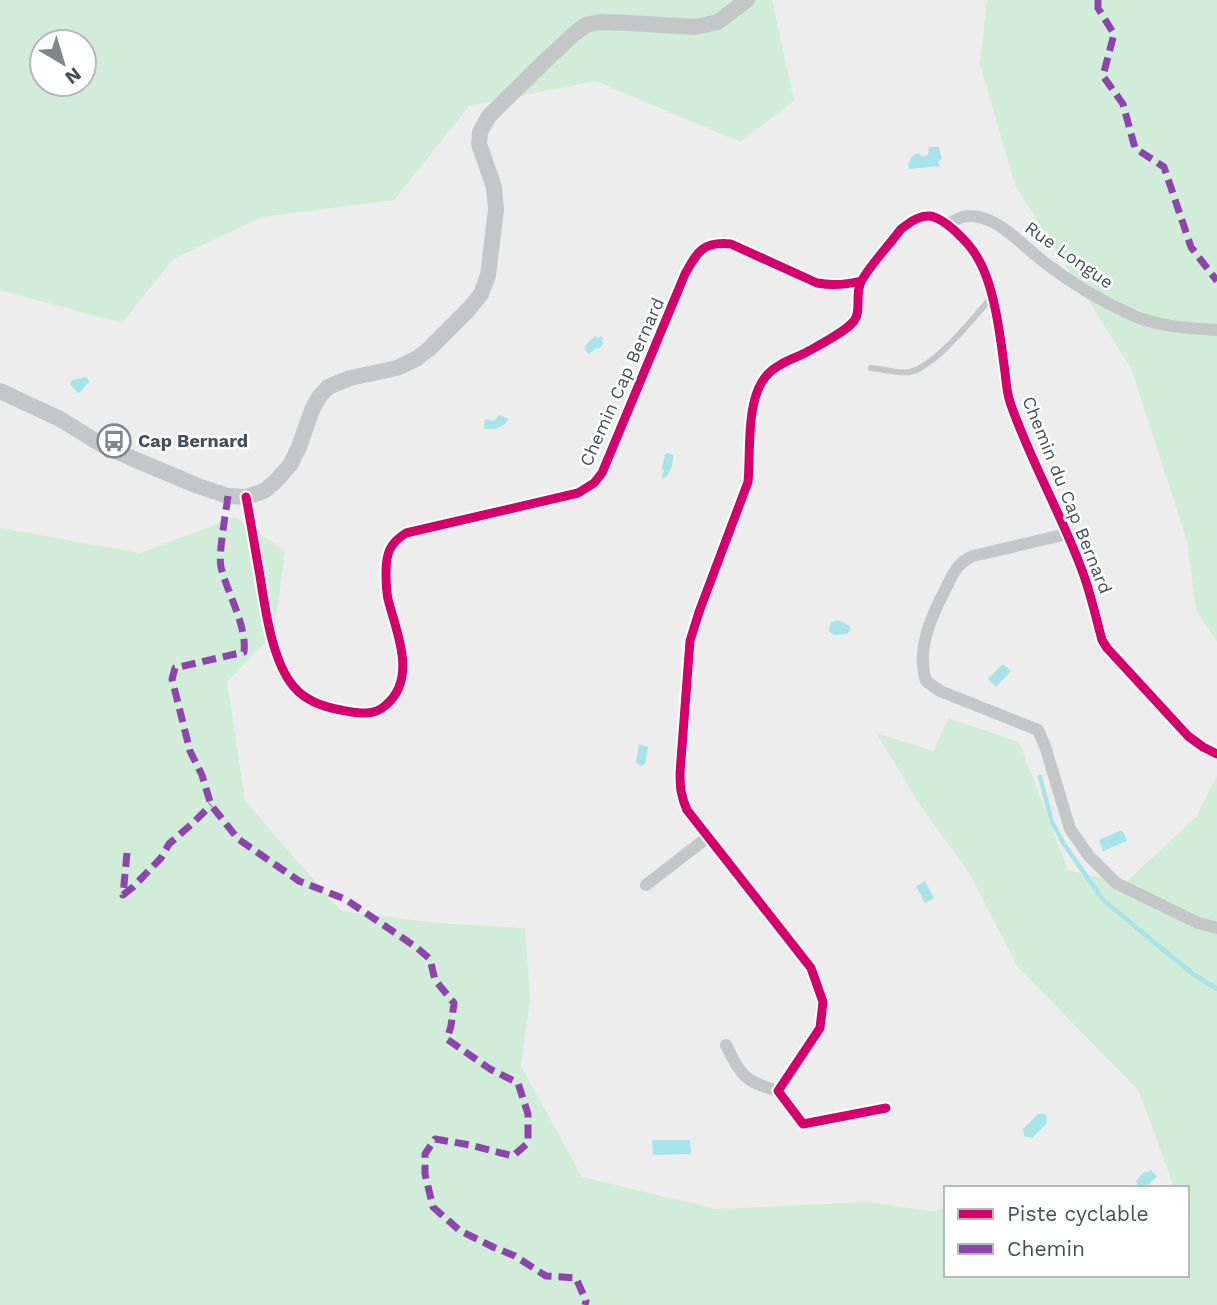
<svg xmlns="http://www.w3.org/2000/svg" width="1217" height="1305" viewBox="0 0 1217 1305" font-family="'Work Sans',sans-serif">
  <rect width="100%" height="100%" fill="#ededed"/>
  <path fill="#d1ecd8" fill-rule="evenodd" d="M0,0h772l22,101 -54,41 -144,-61 -127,25 -75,94 -133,17 -89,43 -50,63 -122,-33zM42,42h42v42h-42z
    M987,0h230v642l-21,-32 -9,-69 -56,-173 -116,-183 -35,-121z
    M235,517l50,34 -11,82 -47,49 18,119 96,110 95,12 89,5 5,70 -9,68 61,111 134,32 153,-7 65,10 12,-6v69h241v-87h-14l1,-1 -35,-96 -122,-125 -47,-92 -50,-69 -44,-72 58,18 14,-33 71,24 49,128 57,13 71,-66 21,-41v529h-1217v-777l140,25z"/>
  <path fill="#a7e3e9" d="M929,147h10l3,11 -4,4 2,4 -31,3 -1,-5 4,-8 7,-3 3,4 6,-2z
    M595,336l4,2 2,-2 2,2 -1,2 1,4 -4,5 -2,-1 -8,6 -4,-4v-4z
    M87,377l2,5 -9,10 -2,1 -8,-9 2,-4z
    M499,415l10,4c-8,10 -13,10 -25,10l1,-10 9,2z
    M668,453l5,2c1,8 -3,20 -10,24l-1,-3 2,-5 -2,-3 3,-14z
    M838,620l12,6 1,3 -4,5 -13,1 -5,-4 1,-8z
    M1003,664l8,7 -15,16 -8,-8z
    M639,744l9,3 -3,17 -4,2 -5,-4z
    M1122,830l5,11 -24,10 -4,-11z
    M925,881l9,17 -9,5 -9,-17z
    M1038,1114h6l3,2v7l-15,15 -8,-2 -1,-7z
    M652,1140h38l1,14 -38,1z
    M1151,1170l6,7 -12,10 -5,1 -4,-7 8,-9 2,1z"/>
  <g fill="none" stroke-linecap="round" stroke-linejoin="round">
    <path stroke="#a7e3e9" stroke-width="4.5" d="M1040,777l12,45 12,22 39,56 90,74 24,15"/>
    <path stroke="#c4c7c8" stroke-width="6" d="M871,368c12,1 27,6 39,4 27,-7 62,-53 81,-74"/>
    <path stroke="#c4c7c8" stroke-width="12" d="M948,225c11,-9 21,-11 35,-7 23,7 42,30 61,44 27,21 57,39 88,53 26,12 57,13 85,15
      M246,497c5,26 9,52 14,79 5,32 12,86 34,111 12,14 29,20 47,23 16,3 32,7 45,-5 32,-28 10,-73 2,-106 -2,-9 -2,-18 -2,-27 0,-19 4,-29 20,-39l172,-40 16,-10 8,-10 83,-199c12,-22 18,-33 46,-30l86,39c16,3 28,2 44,-2
      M1067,534l-94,22c-16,6 -21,20 -28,34 -14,27 -29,60 -19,91l14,10 98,39 7,16 25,83 19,27 27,27 82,40 19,5
      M646,885l62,-48
      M726,1045c16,32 18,36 52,46
      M886,1108l-83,16 -25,-33 42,-63 3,-26 -12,-34 -124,-158c-6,-13 -7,-23 -7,-37l10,-132 9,-29 49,-130c3,-30 -3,-85 20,-108 9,-10 25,-15 37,-21 14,-8 39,-20 49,-32 8,-10 0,-28 8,-41 9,-16 28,-36 39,-51 8,-6 18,-14 29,-13 15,2 40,28 47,41 17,27 23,77 27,108 2,12 2,25 6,37 20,59 52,113 73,171 8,22 13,45 19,67l5,8 81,88 15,11 14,7"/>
    <path stroke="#c4c7c8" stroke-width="16" d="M0,391l60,28 39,24 30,14 69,29 30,10 18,1 18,-6 11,-9 15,-17 9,-18 13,-37 7,-13 9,-10 22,-9 47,-10 19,-9 13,-10 40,-40 12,-15 7,-19 8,-65 -2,-23 -15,-43 1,-12 9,-16 56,-55 29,-27 12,-9 14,-3 30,1 65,4 23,-5 29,-22"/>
    <path stroke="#8e44ad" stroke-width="7" stroke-dasharray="14 7" stroke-linecap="butt" d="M1098,0v8l16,26 -11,42 20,28 12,44 29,19 27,80 26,34
      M228,496c-2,16 -10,59 -7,71 6,26 26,58 23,85l-69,16 -3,11 18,72 12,24 9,30 27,34 61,42 46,18 71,48 14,12 5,21 19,23 -3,23 -4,13 43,30 28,14 10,31v29l-15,13 -43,-11 -35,-6 -10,15v20l8,33 26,23 34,17 22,9 31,20 30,2 10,23 -1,4
      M127,853l-4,42 10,-8 28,-29 8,-14 25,-22 17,-17"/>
    <defs>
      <path id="cycleway" d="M246,497c5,26 9,52 14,79 5,32 12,86 34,111 12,14 29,20 47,23 16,3 32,7 45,-5 32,-28 10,-73 2,-106 -2,-9 -2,-18 -2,-27 0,-19 4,-29 20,-39l172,-40 16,-10 8,-10 83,-199c12,-22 18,-33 46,-30l86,39c16,3 28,2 44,-2
        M886,1108l-83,16 -25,-33 42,-63 3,-26 -12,-34 -124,-158c-6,-13 -7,-23 -7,-37l10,-132 9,-29 49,-130c3,-30 -3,-85 20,-108 9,-10 25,-15 37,-21 14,-8 39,-20 49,-32 8,-10 0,-28 8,-41 9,-16 28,-36 39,-51 8,-6 18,-14 29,-13 15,2 40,28 47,41 17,27 23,77 27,108 2,12 2,25 6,37 20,59 52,113 73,171 8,22 13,45 19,67l5,8 81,88 15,11 14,7"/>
    </defs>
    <use href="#cycleway" stroke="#fff" stroke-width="13"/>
    <use href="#cycleway" stroke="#d6006c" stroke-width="9"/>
  </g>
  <defs>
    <symbol id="bus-ring" viewBox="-11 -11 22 22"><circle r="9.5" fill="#fff" stroke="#80888c" stroke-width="1.5"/><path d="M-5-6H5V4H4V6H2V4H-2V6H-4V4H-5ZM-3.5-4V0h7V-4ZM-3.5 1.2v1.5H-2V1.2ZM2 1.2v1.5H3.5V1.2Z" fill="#80888c"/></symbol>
  </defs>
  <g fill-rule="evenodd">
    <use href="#bus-ring" x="95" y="422" width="38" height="38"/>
  </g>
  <g text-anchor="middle" stroke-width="5" stroke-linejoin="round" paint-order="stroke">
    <g font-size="18" fill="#455158" stroke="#fff">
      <text transform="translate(1069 255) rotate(35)" y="6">Rue Longue</text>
      <text transform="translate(622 382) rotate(-66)" y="6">Chemin Cap Bernard</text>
      <text transform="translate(1067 495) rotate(68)" y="6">Chemin du Cap Bernard</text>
    </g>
    <g font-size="18" font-weight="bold" fill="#455158" stroke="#fff" text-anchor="start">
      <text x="138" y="447">Cap Bernard</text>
    </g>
  </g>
  <rect x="944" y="1186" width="245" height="91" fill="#ffffff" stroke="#b5b9bc" stroke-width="2"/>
  <rect x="958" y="1209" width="35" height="10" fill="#d6006c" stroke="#b5b9bc" stroke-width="2"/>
  <text x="1007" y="1221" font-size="21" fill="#455158">Piste cyclable</text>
  <rect x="958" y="1244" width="35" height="10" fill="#8e44ad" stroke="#b5b9bc" stroke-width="2"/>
  <text x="1007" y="1256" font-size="21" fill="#455158">Chemin</text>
  <g transform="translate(63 63) rotate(142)"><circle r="33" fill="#ffffff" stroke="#b5b9bc" stroke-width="2"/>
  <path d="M0-5L12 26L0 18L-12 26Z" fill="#80888c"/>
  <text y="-10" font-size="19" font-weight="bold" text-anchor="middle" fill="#455158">N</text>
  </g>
</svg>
